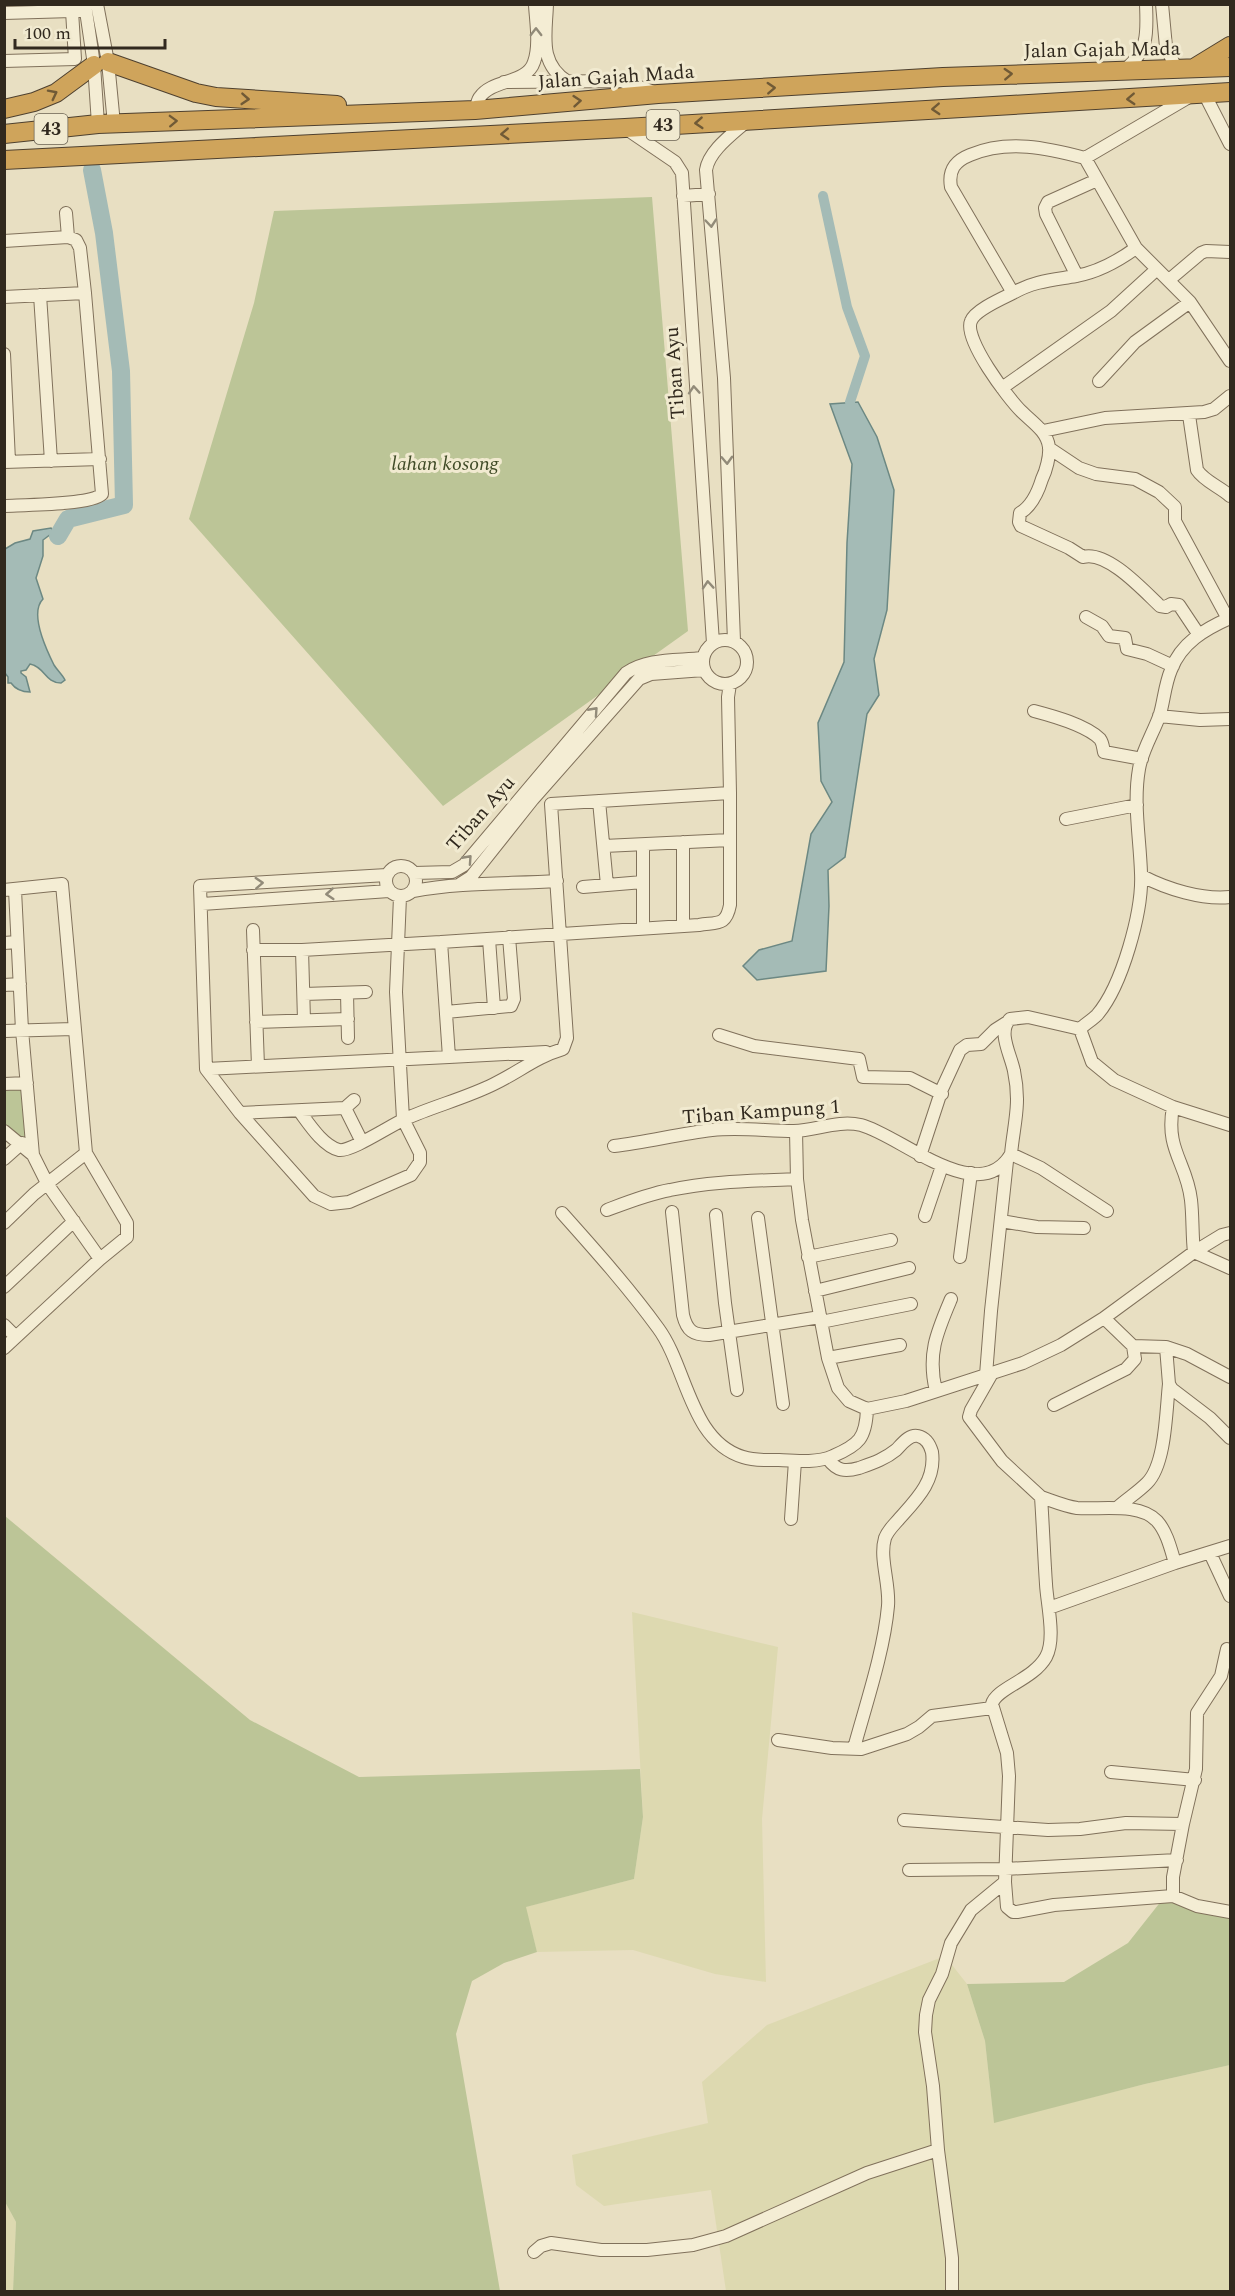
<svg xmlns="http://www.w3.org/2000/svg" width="1235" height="2296" viewBox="0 0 1235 2296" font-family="Spectral,serif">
  <rect width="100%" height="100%" fill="#e8dfc2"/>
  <path fill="#ddd9b0" d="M632,1612l146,35 -16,172 4,163 -51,-8 -82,-24 -96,2 -12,-45 109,-28 9,-62z
    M945,1956l22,28 18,57 9,81 151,-38 85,-19v226h-504l-15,-101 -107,16 -28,-21 -4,-30 136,-32 -6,-41 65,-57z
    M4,2200l12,22 -3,69h-8z"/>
  <path fill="#bcc597" d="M652,197l36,434 -245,175 -254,-287 65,-216 20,-92z
    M27,1083l4,70 -26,-29v-40z
    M5,1516l245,204 109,57 281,-8 3,48 -9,62 -108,28 11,45 -33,11 -32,18 -16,53 44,257h-487l3,-69 -12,-22z
    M1162,1900l68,19v146l-85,19 -151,39 -9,-82 -18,-57 97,-2 64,-39z"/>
  <path fill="#a4bbb6" stroke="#6c8883" stroke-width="1.5" d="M858,402l19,35 17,53 -7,120 -13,49 5,36 -12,19 -22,143 -17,13 1,36 -3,65 -69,9 -14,-14 16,-16 33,-9 19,-107 21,-32 -11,-21 -3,-58 26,-61 3,-119 5,-79 -22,-60z
    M51,528l7,8 -7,-2 -8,6v16l-7,22 7,21c-14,14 3,50 11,66 3,5 8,9 11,15l-4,3c-16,0 -16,-16 -31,-19l-4,6 -5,1v2l5,4 4,15c-8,0 -14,-2 -19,-9h-3v-6l-3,-4v-124l10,-6 15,-4 3,-8z"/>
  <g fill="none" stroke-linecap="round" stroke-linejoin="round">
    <path stroke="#a4bbb6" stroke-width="10" d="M823,196l24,111 18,49 -15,46"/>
    <path stroke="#a4bbb6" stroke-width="18" d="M58,536l10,-17 56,-14 -3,-134 -17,-138 -12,-63"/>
    <defs>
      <path id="minor" d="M85,4l9,61 4,59
        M97,4l11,58 6,62
        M547,4c-1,31 -9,59 21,78
        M1162,4l4,43 11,23
        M4,13l68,-2
        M4,61l71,-2 -3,-48h14
        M1126,69c23,-21 21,-35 20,-65
        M504,82l117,-1 33,11
        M1205,95l25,49
        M1189,97l-104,61 51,90 54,54 40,59
        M475,110c2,-4 2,-10 5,-13 12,-18 47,-13 54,-35 6,-17 2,-40 1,-57
        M625,128l50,34 7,11 31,470
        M1085,158c-38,-10 -77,-19 -115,-3 -15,6 -22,15 -19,32l62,106c-10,5 -38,17 -42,28 -8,18 37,77 50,90 11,11 26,20 28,36 1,9 -3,24 -7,32 -4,13 -10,27 -22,34l-1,9 2,4 48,22 14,9c24,-7 61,34 77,49l6,1 5,-3 8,1 20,30
        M683,196l26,-2
        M4,241l64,-4
        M1077,276l-31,-62 -1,-6 3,-6 49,-22
        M1169,280l32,-27 5,-2 24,1
        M1013,293c21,-12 40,-13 63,-17 23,-4 42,-15 60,-28
        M40,295l11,166
        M4,297l81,-4
        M4,354l5,107
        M1099,381l36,-39 55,-40
        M1002,388l109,-77 46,-42
        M1189,415l8,55c7,11 23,17 33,26
        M1043,431l62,-13 99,-6 10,-3 16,-13
        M1049,448l30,20 17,6 39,5 24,13 16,15v14l53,98
        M4,462l96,-3
        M4,506c19,-1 87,-1 98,-12l-17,-201 -5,-45 -4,-8 -8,-3 -2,-24
        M1086,617l16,9 7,10 16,2 2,11 20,5 26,12
        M703 662a22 22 0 1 1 44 0a22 22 0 1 1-44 0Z
        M734,641l-10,-263 -18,-208c3,-20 28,-37 42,-50
        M1034,711c19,5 52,14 66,28 3,4 3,9 4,13l38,7
        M1159,716l41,4 30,-1
        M599,801l8,84
        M1066,819l71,-14
        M683,842v84
        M643,845v84
        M604,846l126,-6
        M386 881a15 15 0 1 1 30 0a15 15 0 1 1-30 0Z
        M414,873l38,-1 12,-7 162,-192c22,-15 50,-12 77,-15
        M387,875l-187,11 6,183 34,44 74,83 17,8 18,-2 62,-27 9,-13v-9l-17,-34 -7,-127 4,-95
        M1142,876c25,13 60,24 88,21
        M460,884l11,-7 62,-78 106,-120 12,-5 53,-4
        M583,887l60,-5
        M4,890l58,-6 24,269 41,70v14l-27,22 -96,89
        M15,890l7,140 11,125
        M413,891c48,-9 96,-7 144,-10
        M202,904l187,-13
        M253,930l5,136
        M489,939l5,69
        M4,943l13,-1
        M253,950h49l139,-8 258,-17c19,-3 27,1 31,-20v-112l-2,-96 2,-13
        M302,950l2,70
        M4,985l16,-1
        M347,993l1,45
        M304,994l62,-2
        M446,1012l65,-6 3,-7 -5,-62
        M256,1022l92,-3
        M1080,1029l12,33 22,18 59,27 57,18
        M4,1031l69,-2
        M719,1035l35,11 105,13 4,18 47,1 32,16
        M449,1057l97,-5
        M206,1069l243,-12 -8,-115
        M4,1084l23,-1
        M354,1100l-9,8 17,34
        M1173,1107c-8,43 14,56 18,93 2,17 1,35 3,52l36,16
        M300,1112c9,12 23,34 39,38 12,2 52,-25 66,-31 29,-13 61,-21 89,-35 25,-12 42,-27 69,-35l4,-11 -16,-234 179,-11
        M240,1113l105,-5
        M4,1131l29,24 15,30 52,74
        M796,1131l1,48 5,41 26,138 10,30 11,13 18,8 39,-8 117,-38 38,-18 43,-27 90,-66 28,-17 8,-2
        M614,1146c33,-4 65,-12 98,-16 28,-3 55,1 82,1 23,-1 44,-11 67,-6 39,10 118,84 150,29 3,-31 10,-50 3,-83 -3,-16 -17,-39 -4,-52l18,-2 52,12c5,-5 12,-9 17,-14 25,-29 46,-104 44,-142 -1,-34 -8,-70 -2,-104 3,-19 15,-37 21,-55 4,-14 5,-30 11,-44 10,-27 34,-41 59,-52
        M1011,1154l30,14 66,43
        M920,1156l22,-67 18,-39 7,-5 14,-1 14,-14 11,-7
        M4,1159l18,-16
        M607,1210c21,-8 41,-16 63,-20 42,-9 84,-9 127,-11
        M672,1212l11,103c4,16 10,20 26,20l111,-18
        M562,1213c33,37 67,75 96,115 29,39 32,113 85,129 12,4 24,3 36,3 17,1 39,3 54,-4 26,-11 33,-18 34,-47
        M716,1215l9,88 12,87
        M925,1216l17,-50
        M758,1218l25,186
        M1001,1221l36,6 47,1
        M4,1223l30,-29 52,-41
        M808,1257l83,-17
        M960,1257l11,-84
        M4,1287l70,-66
        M815,1291l94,-23
        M1104,1318l29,28 33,1 21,7 43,23
        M821,1322l90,-18
        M4,1325l12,12
        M1166,1347l3,37 3,5 38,29 20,20
        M828,1358l72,-13
        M986,1375l5,-64 16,-150
        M991,1375l-20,35 -2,7 33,44 39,36
        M936,1391c-9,-37 1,-59 15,-92
        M1054,1405l72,-36 9,-10 -2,-13
        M828,1459c9,12 17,13 31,9 14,-5 26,-9 37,-18 6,-6 13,-16 22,-14 9,2 12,9 14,16 4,29 -16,48 -33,67 -5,6 -11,11 -14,19 -6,20 5,46 3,68 -4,45 -22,98 -34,142
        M1118,1507c9,-8 20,-15 29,-24 19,-19 19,-73 22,-99
        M791,1519l4,-58
        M1210,1553l20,43
        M1175,1563l55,-17
        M1049,1608l126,-45c-4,-13 -8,-31 -18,-42 -18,-19 -57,-11 -80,-13 -13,-2 -24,-7 -36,-11 2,29 3,58 5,87 1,20 10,55 0,73 -13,23 -50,31 -54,47l15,49 2,23 -4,106 2,25 6,5h4l37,-7 119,-9
        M778,1740l54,8 29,1 46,-15 12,-7 13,-11 60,-8
        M1111,1772l84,8
        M904,1820l144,10 32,-1 46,-6 57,1 -10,53v19l24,10 33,6
        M1183,1824l13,-55 1,-56 24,-37 6,-27
        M909,1870l96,-1 172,-9
        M534,2252l7,-6 10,-3 50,7h46l46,-5 33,-9 141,-63 71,-23
        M952,2292v-34l-14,-108 -5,-64 -8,-54 1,-17 3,-15 13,-26 9,-31 20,-33 34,-28"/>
      <path id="highway" d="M108,62l88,31 20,4 121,8
        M1194,68l36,-22
        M4,109l30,-7 22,-9 38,-28
        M4,134l94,-10 377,-14 183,-16 285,-17 287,-10
        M4,160l621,-32 605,-36"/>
    </defs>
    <use href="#minor" stroke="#80715b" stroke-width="14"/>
    <use href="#highway" stroke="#4e402f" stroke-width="20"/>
    <use href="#minor" stroke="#f4edd4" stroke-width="12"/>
    <use href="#highway" stroke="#cfa45b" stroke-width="18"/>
  </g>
  <defs><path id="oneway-chevron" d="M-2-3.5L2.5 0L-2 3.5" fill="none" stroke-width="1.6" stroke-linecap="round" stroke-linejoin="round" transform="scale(1.5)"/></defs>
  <g stroke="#928b79">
    <use href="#oneway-chevron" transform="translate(536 32) rotate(-90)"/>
    <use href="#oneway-chevron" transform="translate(711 223) rotate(85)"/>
    <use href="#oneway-chevron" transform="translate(694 390) rotate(-94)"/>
    <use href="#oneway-chevron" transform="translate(727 460) rotate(88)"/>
    <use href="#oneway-chevron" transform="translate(708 585) rotate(-94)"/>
    <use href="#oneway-chevron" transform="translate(594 711) rotate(-48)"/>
    <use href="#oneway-chevron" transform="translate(468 859) rotate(-48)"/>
    <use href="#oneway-chevron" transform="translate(259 883) rotate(-3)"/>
    <use href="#oneway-chevron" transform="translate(330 894) rotate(176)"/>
  </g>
  <g stroke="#705a36">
    <use href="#oneway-chevron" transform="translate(1008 74) rotate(-3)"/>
    <use href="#oneway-chevron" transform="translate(771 88) rotate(-3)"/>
    <use href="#oneway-chevron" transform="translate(53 94) rotate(-27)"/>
    <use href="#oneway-chevron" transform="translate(245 99) rotate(4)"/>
    <use href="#oneway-chevron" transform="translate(1131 99) rotate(177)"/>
    <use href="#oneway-chevron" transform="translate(577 101) rotate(-5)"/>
    <use href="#oneway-chevron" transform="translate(936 109) rotate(177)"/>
    <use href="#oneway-chevron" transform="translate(173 121) rotate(-2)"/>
    <use href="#oneway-chevron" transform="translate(699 123) rotate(176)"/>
    <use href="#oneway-chevron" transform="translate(505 134) rotate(177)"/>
  </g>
  <g text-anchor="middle" stroke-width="6" stroke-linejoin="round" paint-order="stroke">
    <g fill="#f1ead0" stroke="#6b6353" stroke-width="1.5">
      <rect x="646.5" y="110" width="33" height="30" rx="4.5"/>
      <rect x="34.5" y="114" width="33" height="30" rx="4.5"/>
    </g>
    <g font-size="18" font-weight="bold" fill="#31291e">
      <text x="663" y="131">43</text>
      <text x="51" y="135">43</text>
    </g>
    <g font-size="20" fill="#31291e" stroke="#f1ead0">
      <text transform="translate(1102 49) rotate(-1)" y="7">Jalan Gajah Mada</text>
      <text transform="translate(616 76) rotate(-4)" y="7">Jalan Gajah Mada</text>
      <text transform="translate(674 373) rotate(-94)" y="7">Tiban Ayu</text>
      <text transform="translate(480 813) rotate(-49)" y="7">Tiban Ayu</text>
      <text transform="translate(761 1111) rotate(-4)" y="7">Tiban Kampung 1</text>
    </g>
    <g font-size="20" font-style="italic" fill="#404b27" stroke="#f1ead0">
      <text x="445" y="470">lahan kosong</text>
    </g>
  </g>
  <rect width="1235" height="2296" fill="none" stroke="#31291e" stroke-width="12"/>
  <path d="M15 39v9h150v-9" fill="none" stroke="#31291e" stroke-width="3"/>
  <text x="24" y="39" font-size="18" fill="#31291e" stroke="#f1ead0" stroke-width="4.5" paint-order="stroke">100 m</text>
</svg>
